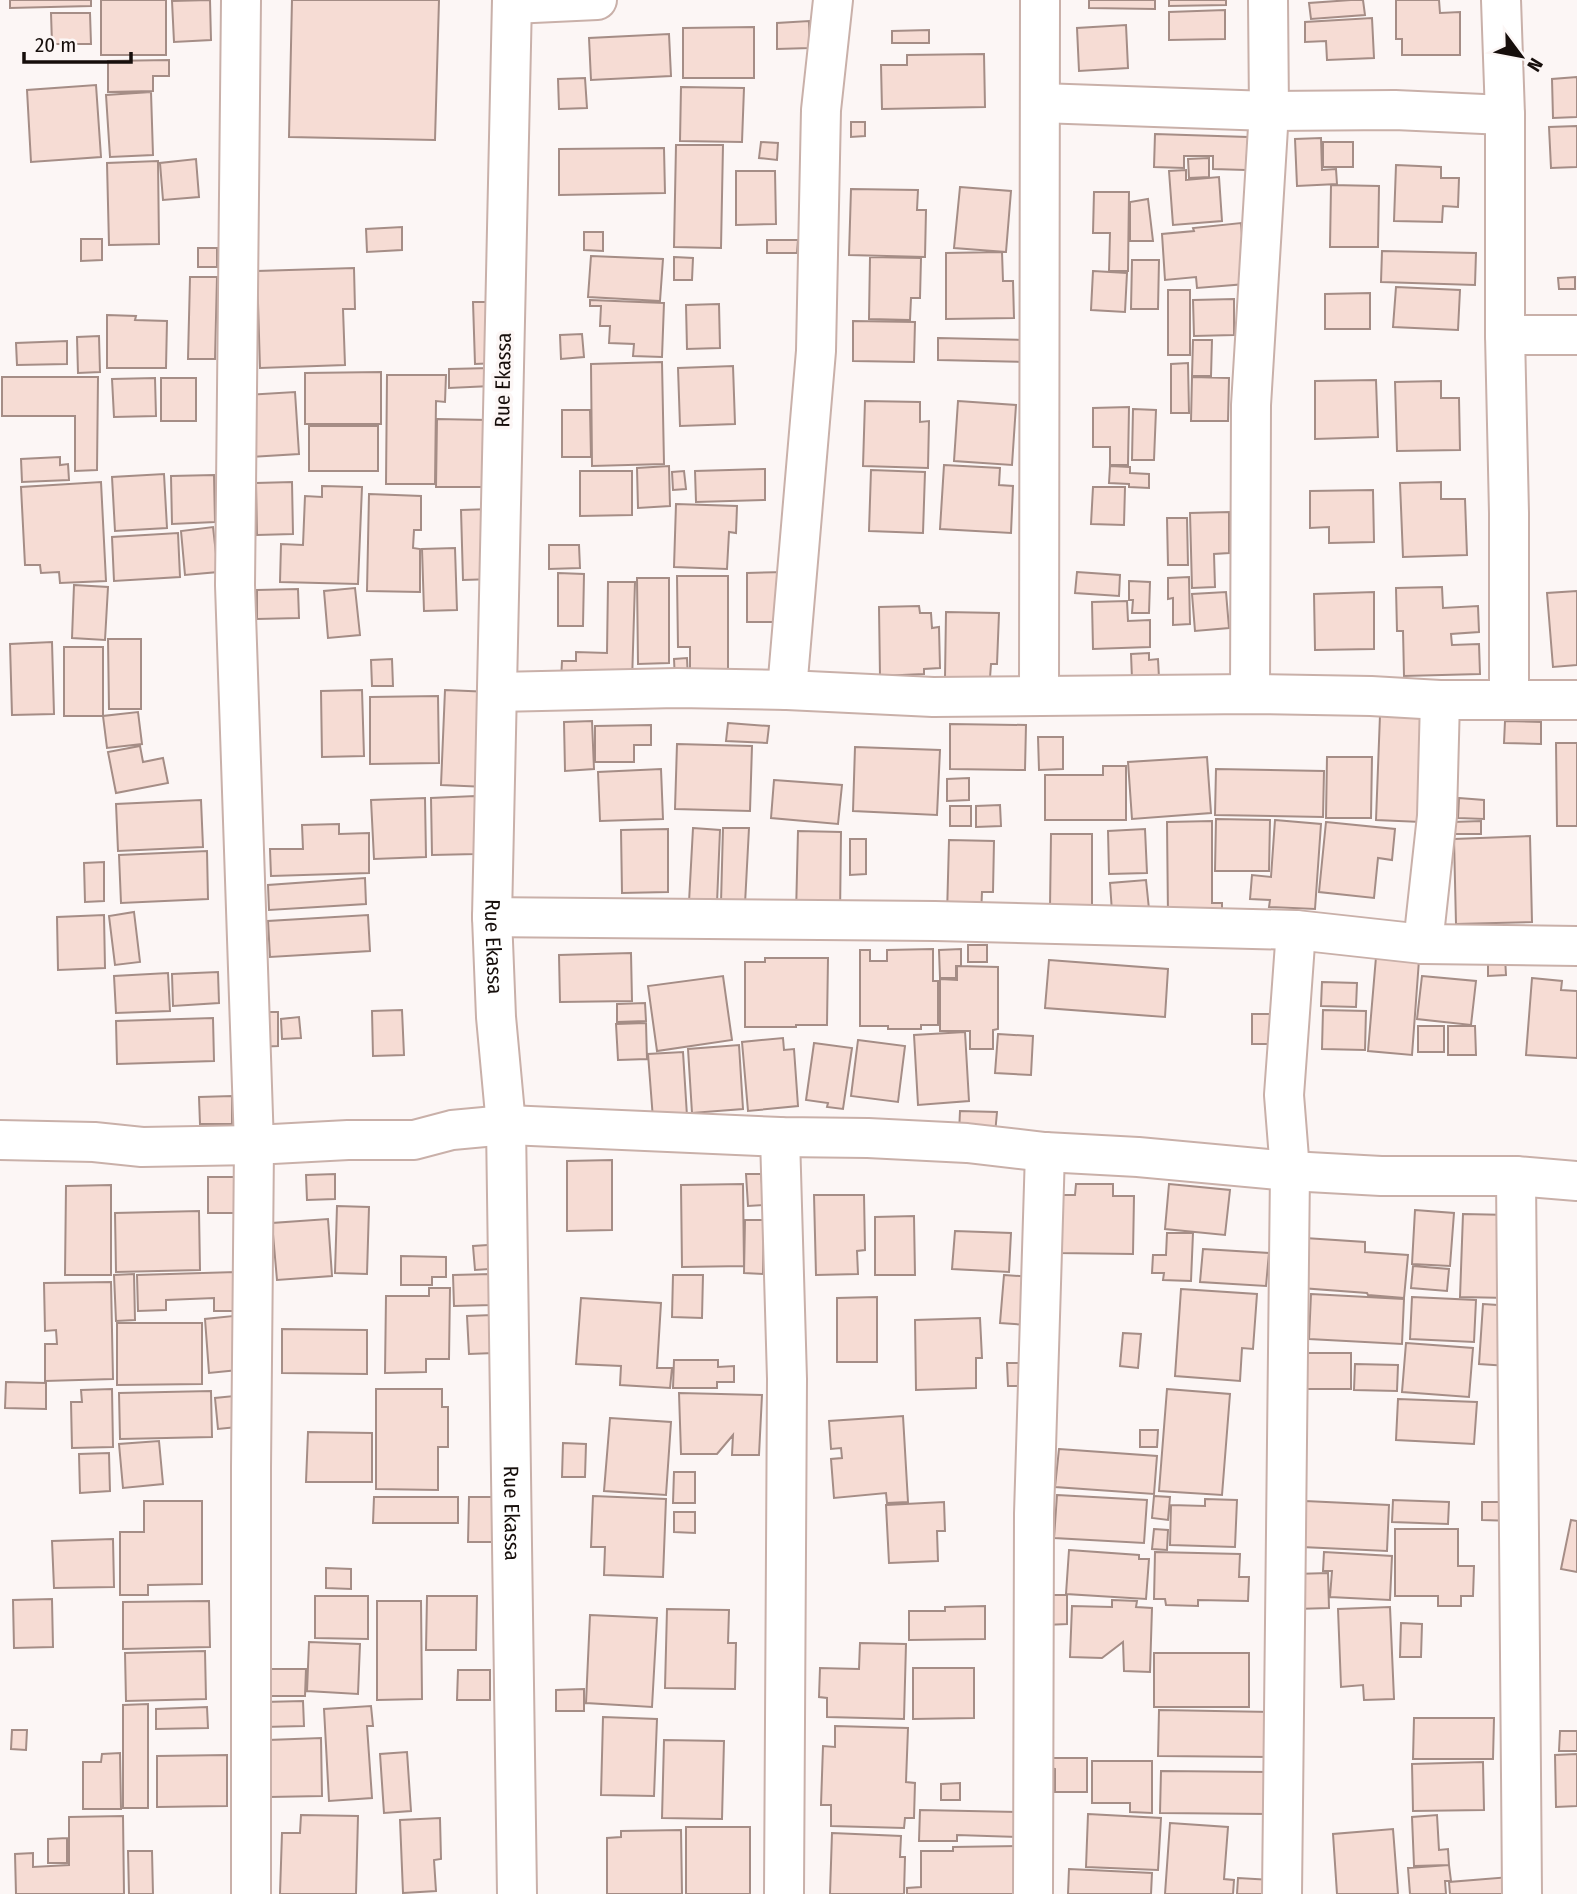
<svg xmlns="http://www.w3.org/2000/svg" width="1577" height="1894" viewBox="0 0 1577 1894" font-family="'Fira Sans Condensed',sans-serif">
  <rect width="100%" height="100%" fill="#fcf6f5"/>
  <path fill="#f6dcd4" stroke="#a58d86" stroke-width="2" d="M10,0h81v6l-81,2z
    M101,0h65v55h-65z
    M210,0l1,40 -37,2 -2,-41z
    M292,0h147l-4,140 -146,-3z
    M1089,0h66v9l-66,-1z
    M1169,0h57v5l-57,1z
    M1351,0h12l2,15 -54,4 -2,-16z
    M1396,0h43l1,13 20,-1v43h-58v-16h-6z
    M1225,10v29l-56,1v-28z
    M51,13h39l1,31h-39z
    M1372,18l2,40 -47,2 -1,-19 -21,1v-20z
    M809,21l1,27 -33,1v-26z
    M1126,25l2,43 -49,3 -2,-43z
    M754,27v51h-71v-50z
    M929,30v13h-37v-12z
    M669,34l2,42 -80,4 -2,-42z
    M984,54l1,53 -103,2 -1,-44h26v-10z
    M169,60v16h-16v15l-45,1v-31z
    M1577,77v40l-24,1 -1,-39z
    M585,78l2,30 -28,1 -1,-30z
    M96,85l5,72 -70,5 -4,-72z
    M681,87l63,1 -2,54 -62,-1z
    M151,92l2,63 -43,2 -4,-62z
    M851,122h14v14l-14,1z
    M1577,126v41l-26,1 -2,-41z
    M1155,134l93,3 -2,33 -33,-1v-13h-29v12l-30,-1z
    M1321,138l1,32 14,-1 1,15 -40,2 -2,-47z
    M761,142l17,1 -1,17 -18,-2z
    M1323,142h30v25h-30z
    M676,145h47l-2,103 -47,-1z
    M664,148l1,45 -106,2v-46z
    M1209,158v19l-20,1 -1,-19z
    M196,159l3,38 -36,3 -3,-37z
    M158,161l1,83 -50,1 -2,-82z
    M1396,165l45,2v11h18l-1,29 -15,-1 -1,16 -48,-1z
    M1186,170v10l33,-3 3,44 -49,4 -4,-54z
    M736,171h39l1,53 -40,1z
    M1331,185l48,1 -1,61h-48z
    M960,187l51,4 -5,61 -52,-4z
    M851,189l67,1 -1,20h9l-1,47 -76,-2z
    M1094,192h35l-1,79h-19l1,-38h-17z
    M1148,199l5,42h-23v-39z
    M1241,223l5,61 -49,4 -1,-11 -31,3 -3,-46 32,-3 -1,-3z
    M402,227v23l-35,2 -1,-23z
    M584,232h19v19l-19,-1z
    M81,239h21v21l-21,1z
    M767,240h31l-1,13h-30z
    M198,248h19v19h-19z
    M1382,251l94,2 -1,32 -94,-3z
    M1002,252l1,29h10l1,37 -68,1v-66z
    M591,256l72,3 -3,42 -72,-4z
    M674,257l19,1 -1,22h-18z
    M870,257l51,1 -1,40h-9l-1,22 -41,-1z
    M1132,260h27l-1,49h-27z
    M354,268l1,41h-12l2,56 -85,3 -3,-97z
    M1093,271l34,2 -2,39 -34,-2z
    M190,277h27l-2,82h-27z
    M1575,277v12h-16l-1,-11z
    M1396,287l64,3 -2,40 -65,-3z
    M1168,290h22v65h-22z
    M1370,293v36h-45v-35z
    M1234,299v36l-40,1 -1,-36z
    M590,300l74,3 -2,54 -29,-1 1,-12 -25,-1 1,-17h-10l1,-20h-11z
    M473,302h23l2,61 -23,1z
    M719,304l1,44 -33,1 -1,-44z
    M107,315l29,1 -1,4 32,1 -1,47h-59z
    M853,321l62,1 -1,40 -61,-1z
    M582,334l2,23 -23,2 -1,-24z
    M99,336l1,36 -22,1 -1,-36z
    M938,338l90,2 -1,22 -89,-2z
    M1193,340h19l-1,36h-19z
    M67,341v23l-50,1 -1,-22z
    M662,362l2,102 -72,2 -1,-102z
    M1188,363l1,50h-18v-49z
    M733,366l2,58 -55,2 -2,-58z
    M491,368v18l-42,2v-19z
    M381,372v52h-76v-51z
    M387,375h59l-1,27 -9,-1 -1,83h-49z
    M2,377h96l-1,93 -22,1v-55h-73z
    M1192,377l37,1 -1,43h-37z
    M155,378l1,38 -42,1 -2,-38z
    M161,378h35v43h-35z
    M1376,380l2,57 -63,2v-58z
    M1441,381v17h18l1,52 -63,1 -2,-69z
    M295,392l4,62 -48,3 -4,-62z
    M865,401l55,1v20l9,-1 -1,47 -65,-2z
    M958,401l58,4 -4,60 -58,-4z
    M1129,407l-1,58h-18v-18h-17v-39z
    M1133,409l23,1 -2,50h-22z
    M562,410h28l1,47h-29z
    M437,419l51,1 -1,67h-51z
    M309,426h69v45h-69z
    M60,457v8l8,-1 1,16 -47,2 -1,-23z
    M944,465l56,3 -1,17 14,1 -2,47 -71,-4z
    M669,466l1,40 -32,2 -1,-40z
    M1110,466l20,1v6l19,1v14l-20,-1v-3l-20,-1z
    M765,469v31l-69,2 -1,-31z
    M871,470l54,2 -2,61 -54,-2z
    M580,471h52v44l-52,1z
    M684,471l2,18 -13,1 -1,-18z
    M164,474l3,54 -52,3 -3,-54z
    M214,475l1,47 -43,2 -1,-48z
    M101,482l5,99 -46,2 -1,-11 -18,1 -1,-8h-15l-4,-78z
    M292,482l1,52 -36,1 -1,-52z
    M1441,482v17h24l2,56 -64,2 -3,-74z
    M322,486l40,1 -4,97 -78,-2 1,-38 22,1 2,-49 17,1z
    M1093,487h32l-1,38 -33,-1z
    M1373,490l1,52 -45,1v-16l-19,1v-37z
    M369,494l52,2v34h-7l-1,18 7,1v43l-53,-1z
    M676,504l61,2 -1,27 -7,-1 -2,37 -53,-2z
    M492,509l2,70 -31,1 -2,-70z
    M1229,512v41l-15,1 1,33 -23,1 -2,-75z
    M1167,518h20l1,47h-20z
    M213,527l5,45 -33,3 -4,-44z
    M178,533l2,44 -66,4 -2,-44z
    M549,545h30l1,23 -31,1z
    M455,548l2,62 -33,1 -2,-62z
    M786,572v50h-39v-49z
    M1077,572l43,3 -1,21 -44,-3z
    M558,573l26,1 -1,52h-25z
    M677,576h51v104l-38,1v-34h-12z
    M1189,577l1,47 -17,1v-27l-5,1v-21z
    M637,578h32v85l-31,1z
    M1129,581l21,1 -1,31h-17l1,-13h-4z
    M608,582h27l-3,100 -71,-1 1,-20h14v-9l31,1z
    M74,585l34,2 -3,53 -33,-2z
    M1442,587l1,21 35,-2 1,26 -28,2 1,11 27,-1 1,30 -76,2 -1,-45h-6l-1,-43z
    M355,588l5,47 -32,3 -4,-47z
    M298,589l1,29 -42,1v-29z
    M1577,591v74l-24,2 -6,-74z
    M1226,592l3,36 -34,3 -3,-37z
    M1374,592v57l-59,1 -1,-56z
    M1127,601l1,20 22,-1v27l-57,2 -1,-47z
    M919,606l1,7h11l1,15 7,-1 1,41 -16,1v5l-44,2 -1,-69z
    M946,612l53,1 -2,51h-6l-1,14h-45z
    M108,639h33v70h-32z
    M52,642l2,72 -42,1 -2,-71z
    M64,647h39v69h-39z
    M1149,653v7l9,-1 1,19 -27,1 -1,-25z
    M687,658l1,22 -13,1 -1,-22z
    M392,659l1,27h-21l-1,-26z
    M362,690l2,66 -42,1 -1,-66z
    M445,690l46,2 -4,95 -46,-2z
    M438,696l1,67 -69,1v-67z
    M138,712l4,32 -35,4 -4,-32z
    M1380,715l45,1 -4,106 -45,-2z
    M592,721l2,48 -29,2 -1,-49z
    M1505,721l36,1v22l-37,-1z
    M728,723l41,3 -2,17 -41,-2z
    M950,724l76,1 -1,45 -75,-1z
    M651,725v20h-17v17h-39v-36z
    M1038,737h25v32l-24,1z
    M1556,743h21v83h-20z
    M677,744l75,2 -2,65 -75,-2z
    M140,746l3,16 20,-4 5,25 -52,10 -8,-41z
    M855,747l85,3 -3,65 -84,-4z
    M1207,757l4,56 -79,6 -4,-57z
    M1327,757h45l-1,61h-45z
    M1103,766h23v54h-81v-45h58z
    M661,769l2,50 -63,2 -2,-49z
    M1216,769l108,2 -1,46 -108,-2z
    M969,778v22l-22,1v-22z
    M774,780l68,5 -4,39 -67,-6z
    M475,796l1,58 -44,1 -1,-57z
    M425,798l1,59 -52,2 -3,-59z
    M1459,798l25,2v19l-26,-1z
    M201,800l2,47 -85,4 -2,-47z
    M1000,805l1,21 -25,1v-21z
    M950,806h21v20h-21z
    M1216,819l54,1 -1,51h-54z
    M1275,820l46,4 -6,85 -46,-2 1,-7 -20,-1 2,-24 19,2z
    M1212,821v82h10v13l-54,1 -1,-95z
    M1481,821v13h-27l-1,-12z
    M1326,822l69,7 -3,31 -14,-2 -4,40 -55,-6z
    M339,824v10l30,-1v40l-98,3 -1,-27h33l-1,-24z
    M693,828l27,2 -3,73 -28,-1z
    M723,828h26l-4,76 -24,-1z
    M668,829v63l-46,1 -1,-63z
    M1145,829l2,44 -38,1 -1,-43z
    M798,831l43,1 -1,84 -44,-1z
    M1051,834h41v74h-42z
    M1530,836l2,86 -76,2 -2,-85z
    M850,839h16v35l-16,1z
    M949,840l45,1 -1,51h-11l-1,24 -34,-1z
    M207,851l1,48 -87,4 -2,-48z
    M104,862v39l-19,1 -1,-39z
    M365,878l1,26 -97,6 -1,-25z
    M1146,880l3,29 -37,3 -2,-29z
    M134,912l6,50 -25,3 -6,-49z
    M104,915l1,53 -47,2 -1,-53z
    M368,915l2,36 -100,6 -2,-36z
    M968,945h19v17h-19z
    M933,949v32h5v44h-17v4h-33v-3h-28v-76h10v11h17v-11z
    M961,949v17h-5v12h-16l-1,-28z
    M631,953l1,48 -72,1 -1,-47z
    M1376,957l43,3 -7,95 -44,-4z
    M1505,957l1,18 -18,1v-18z
    M765,958h63l-1,67h-31v2h-51v-65h20z
    M1049,960l119,9 -3,48 -120,-9z
    M957,966l41,1v62l-5,1v19h-23v-18h-30v-52l17,1z
    M218,972l1,31 -46,3 -1,-32z
    M168,973l2,38 -54,2 -2,-37z
    M723,976l9,64 -75,11 -9,-65z
    M1422,976l54,5 -5,44 -54,-6z
    M1532,978l30,3 -1,9 16,1v67l-51,-3z
    M1322,982l35,1 -1,24 -35,-1z
    M645,1003l1,18 -29,1v-18z
    M402,1010l2,45 -31,1 -1,-45z
    M1323,1010l43,1 -1,39 -43,-1z
    M257,1012h21v34l-21,1z
    M1252,1014h24l-1,30h-23z
    M299,1017l2,21 -19,1 -1,-20z
    M213,1018l1,43 -97,3 -1,-43z
    M646,1023l1,36 -29,1 -2,-36z
    M1418,1026h26v26h-26z
    M1448,1026h27l1,29h-28z
    M965,1032l4,69 -51,4 -4,-70z
    M998,1034l35,2 -2,39 -36,-2z
    M783,1038l1,12 10,-1 4,57 -50,5 -6,-69z
    M858,1040l47,6 -7,56 -47,-6z
    M814,1043l38,5 -9,61 -16,-2 1,-4 -22,-3z
    M739,1045l4,64 -51,4 -4,-64z
    M683,1052l4,64 -34,3 -5,-65z
    M232,1096v28h-32l-1,-27z
    M960,1111l37,1 -2,22 -36,-1z
    M612,1160v70l-45,1v-70z
    M335,1174v25l-28,1 -1,-25z
    M746,1174h15l3,31 -16,1z
    M208,1177h26v36h-26z
    M743,1184l1,82 -62,1 -1,-82z
    M1076,1184h37v12h21l-1,58 -76,-1 2,-58h16z
    M1169,1184l61,6 -5,45 -60,-6z
    M111,1185v90h-46l1,-89z
    M814,1195h50l1,55 -8,1 1,23 -42,1z
    M337,1206l32,1 -2,67 -32,-1z
    M1415,1210l39,3 -4,53 -38,-2z
    M199,1211l1,59 -84,2 -1,-59z
    M1463,1214l47,1 -2,83 -48,-1z
    M914,1216l1,59h-40v-58z
    M328,1219l4,57 -55,4 -5,-57z
    M745,1220h19l-1,54 -19,-1z
    M955,1231l56,2 -2,39 -57,-3z
    M1167,1233h26l-2,48 -28,-1 1,-7h-12l1,-18h13z
    M1305,1238l60,4v10l43,3 -4,43 -36,-3 -1,-2 -66,-5z
    M503,1244l1,24 -29,2 -2,-24z
    M1203,1249l66,4 -3,33 -66,-4z
    M401,1256l45,1v20h-14v8h-31z
    M1413,1266l36,3 -2,22 -36,-3z
    M236,1272l1,39h-23v-13l-48,2v10l-28,1 -1,-36z
    M134,1274l1,46 -19,1 -2,-46z
    M491,1274l1,31 -38,1 -1,-31z
    M673,1275h30l-1,43 -30,-1z
    M1004,1275l28,2 -4,48 -28,-2z
    M111,1282l2,97 -68,2v-37h12l-1,-14 -11,1 -1,-48z
    M429,1288h21l-1,71h-23v13l-41,1 1,-77h43z
    M1181,1289l76,5 -4,55 -11,-1 -2,33 -65,-5z
    M1311,1294l93,5 -2,45 -93,-5z
    M877,1297v65h-40v-64z
    M1412,1297l64,3 -2,42 -64,-3z
    M581,1298l80,5 -4,65h15l-2,20 -50,-3 1,-19 -45,-2z
    M1483,1304l29,2 -4,60 -29,-2z
    M492,1315l2,38 -25,1 -2,-38z
    M233,1316l5,54 -29,3 -4,-54z
    M980,1318l2,40h-6v30l-60,2 -1,-70z
    M117,1323h85v61l-85,1z
    M282,1329l85,1v44l-85,-1z
    M1123,1333l18,1 -3,34 -18,-2z
    M1406,1343l67,5 -4,49 -67,-5z
    M1303,1353h48v36h-48z
    M674,1360h44v7l16,-1v16h-17v6h-44z
    M1007,1363h19v23h-18z
    M1355,1364l43,1 -1,26 -43,-1z
    M6,1382l40,1v26l-41,-1z
    M112,1389l1,58 -41,1 -1,-46h11l-1,-12z
    M376,1389h66v18h6v40h-10v43l-62,-1z
    M1167,1389l63,5 -8,101 -63,-4z
    M211,1391l1,46 -92,2 -1,-46z
    M679,1393l83,2 -3,60h-27l1,-20 -16,19h-36z
    M234,1396l3,31 -19,2 -3,-31z
    M1398,1399l79,3 -3,42 -78,-4z
    M903,1416l5,86 -21,1 -1,-10 -52,5 -3,-39 11,-1 -1,-10 -10,1 -2,-28z
    M610,1418l61,4 -5,73 -62,-4z
    M1140,1430h18l-1,17h-17z
    M308,1432l64,1v49h-66z
    M159,1441l4,43 -40,4 -4,-44z
    M563,1443l23,1 -1,33h-23z
    M1059,1449l98,7 -3,38 -99,-7z
    M109,1453l1,38 -30,2 -1,-39z
    M674,1472h21v31h-22z
    M1057,1495l90,5 -3,43 -90,-5z
    M593,1496l73,3 -3,78 -59,-2 1,-28h-14z
    M1154,1496l16,1 -2,23 -16,-2z
    M374,1497h84v26h-85z
    M469,1497h23v45h-24z
    M1205,1499l32,1 -2,47 -65,-2 1,-40 34,1z
    M1393,1500l56,2 -1,22 -56,-2z
    M144,1501h58v83l-54,1v10h-28v-63h24z
    M1305,1501l84,4 -2,46 -85,-4z
    M944,1502l1,29h-8l1,30 -49,2 -3,-58z
    M1482,1502h32v19l-32,-1z
    M674,1512h21v21l-21,-1z
    M1571,1520l6,1v51l-16,-3z
    M1154,1529l14,1 -1,20 -15,-1z
    M1395,1529h63v37h16l-1,30h-12v10h-23v-10h-43z
    M113,1539l1,48 -60,1 -2,-47z
    M1069,1550l70,5v4h10l-3,40 -80,-5z
    M1155,1552l85,2 -1,23h10l-1,24 -50,-1v6l-32,-1 -1,-6h-11z
    M1324,1552l68,4 -2,44 -60,-3 2,-26h-9z
    M326,1568l25,1v20l-25,-1z
    M1328,1573l1,35 -33,1 -1,-35z
    M1046,1595h21v29l-21,1z
    M315,1596h53v43l-53,-1z
    M427,1596h50l-1,54h-50z
    M52,1599l1,48 -39,1 -1,-48z
    M1112,1600l25,1 -1,6 16,1 -2,64 -26,-1 -1,-29 -21,16 -32,-1 2,-51 40,1z
    M209,1601l1,46 -87,2v-47z
    M377,1601h44l1,98 -45,1z
    M985,1606v33l-76,1v-29h36v-4z
    M1390,1607l4,92 -30,1 -1,-15 -22,2 -3,-78z
    M667,1609l62,1 -1,33h8l-1,46 -70,-1z
    M590,1615l67,3 -5,89 -66,-4z
    M1401,1623l21,1 -1,33h-21z
    M309,1642l51,2 -2,50 -51,-3z
    M860,1643l46,1 -2,75 -77,-2v-19l-8,-1 1,-29 39,1z
    M205,1651l1,48 -80,2 -1,-48z
    M1154,1653h95v54h-95z
    M913,1668h61v50l-61,1z
    M268,1669h38l-1,27h-38z
    M458,1670h32v30h-33z
    M584,1689v22h-28v-21z
    M303,1701l1,25 -40,1v-25z
    M148,1704v104h-25v-103z
    M371,1706l2,20h-6l5,72 -43,3 -5,-92z
    M207,1707l1,21 -52,1v-20z
    M1159,1710l115,2 -1,45 -115,-1z
    M603,1717l54,2 -3,77 -53,-1z
    M1414,1718h80l-1,41h-80z
    M835,1726l73,2 -2,54 9,1 -1,35h-9l-1,10 -73,-2v-21h-10l2,-59 12,1z
    M12,1730h15l-1,20 -15,-1z
    M1560,1731h17v20h-18z
    M321,1738l1,58 -53,1 -1,-57z
    M664,1740l60,1 -2,78 -60,-1z
    M407,1752l4,59 -27,2 -4,-59z
    M120,1753l1,56h-38v-47h18l1,-8z
    M1577,1754v52l-21,1 -1,-52z
    M227,1755v51l-70,1v-51z
    M1052,1758h35v34h-32v-23l-4,-1z
    M1092,1761h60v52l-22,-1v-9h-38z
    M1483,1762l1,48 -71,1 -1,-47z
    M1161,1771l109,1 -1,42 -109,-1z
    M960,1783v17h-19v-16z
    M920,1810l102,2v25l-65,-2v6h-38z
    M1088,1814l73,4 -3,52 -72,-3z
    M301,1815l57,1 -2,78h-76l2,-61h18z
    M1437,1815l2,35 9,-1 1,16 -35,1 -2,-49z
    M123,1816l1,78h-108l-1,-40 18,-1v14l36,-2v-48z
    M440,1818l1,41 -7,1 2,31 -33,2 -3,-73z
    M1170,1823l58,4 -4,52 10,1 -1,14h-68z
    M686,1827h64v67h-64z
    M1393,1829l5,65h-61l-4,-60z
    M681,1830l1,64h-75v-56l14,-1v-6z
    M832,1833l69,3 -1,21h5l-1,37h-74z
    M67,1838v25h-19v-24z
    M1020,1846v48h-113v-6l14,-1v-36h32v-4z
    M128,1851h24l1,43h-24z
    M1449,1865l2,16h-6l1,13h-36l-2,-26z
    M1069,1869l83,4 -1,21h-83z
    M1510,1877l1,17h-61l-1,-12z
    M1238,1878l34,2v14h-35z"/>
  <g fill="none" stroke-linecap="round" stroke-linejoin="round">
    <defs>
      <g id="minor">
        <path d="M241,0l-6,585 19,560 -3,323v426"/>
        <path id="s1" d="M512,0l-20,917 4,100 10,108 11,769"/>
        <path d="M1501,0l4,115v220l4,178v186"/>
        <path d="M512,4l85,-4"/>
        <path d="M1040,103l229,8 126,-1 110,5"/>
        <path d="M1505,335h72"/>
        <path d="M787,690l29,-339 5,-241 12,-110"/>
        <path d="M497,692l180,-4 110,2 146,7 317,-3 121,2 69,4h137"/>
        <path d="M1250,694l1,-289 18,-294 -1,-111"/>
        <path d="M1039,696l1,-696"/>
        <path d="M492,917l443,4 361,9 127,14 154,2"/>
        <path d="M1423,944l14,-128 3,-116"/>
        <path d="M780,1137l7,242 -3,515"/>
        <path d="M0,1140l94,2 48,5 112,-2 94,-5h66l38,-10 54,-5 274,12 88,1 99,5 78,9 93,5 152,14 91,5h135l61,5"/>
        <path d="M1516,1176l6,718"/>
        <path d="M1033,1894l1,-380 11,-362"/>
        <path d="M1282,1894l8,-723 -6,-76 12,-165"/>
      </g>
    </defs>
    <use href="#minor" stroke="#c9b0a9" stroke-width="42"/>
    <use href="#minor" stroke="#fff" stroke-width="38"/>
  </g>
  <g text-anchor="middle" stroke-width="7" stroke-linejoin="round" paint-order="stroke">
    <g font-size="21" fill="#160e0b" stroke="#fcf6f5">
      <text transform="translate(503 380) rotate(-89)" y="7">Rue Ekassa</text>
      <text dy="7" stroke="none"><textPath href="#s1" startOffset="947">Rue Ekassa</textPath></text>
      <text dy="7" stroke="none"><textPath href="#s1" startOffset="1514">Rue Ekassa</textPath></text>
    </g>
  </g>
  <g transform="translate(1521 56) rotate(122)" stroke="#fcf6f5" stroke-width="5" paint-order="stroke">
  <path d="M0-5L12 26L0 18L-12 26Z" fill="#160e0b"/>
  <text y="-10" font-size="19" font-weight="bold" text-anchor="middle" fill="#160e0b">N</text>
  </g>
  <path d="M24 52v10h107v-10" fill="none" stroke="#160e0b" stroke-width="3.5"/>
  <text x="35" y="52" font-size="21" fill="#160e0b" stroke="#fcf6f5" stroke-width="5" paint-order="stroke">20 m</text>
</svg>
